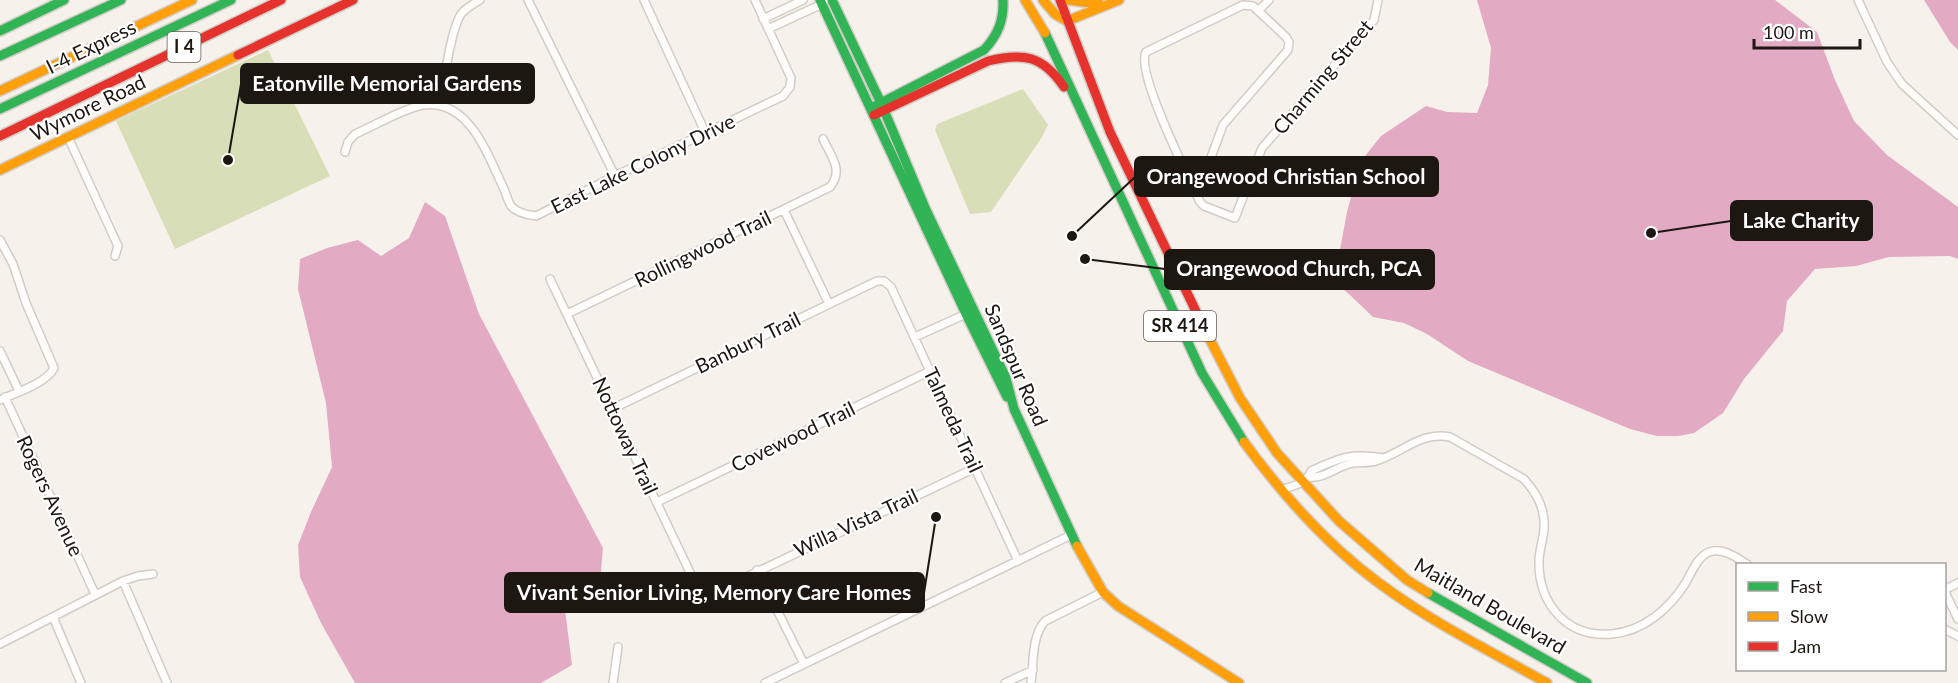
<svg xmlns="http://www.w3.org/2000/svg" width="1958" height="683" viewBox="0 0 1958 683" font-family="Lato,sans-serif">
  <rect width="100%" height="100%" fill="#f7f1ec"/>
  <path fill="#d8deb8" d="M268,50l62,126 -155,73 -59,-128z
    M1023,89l25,36 -6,12 -51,75 -21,2 -35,-84 2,-6z"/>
  <path fill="#e2abc3" d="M1477,0h298l42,32 18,48 19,41 33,34 71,52v52l-8,-3 -61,1 -33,9 -41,3 -28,32 -4,30 -39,48 -21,34 -29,20 -16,3h-21l-27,-7 -162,-68 -41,-27 -23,-11 -31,-6 -23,-22 -19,-16 -1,-12 9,-12 8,-43 14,-51 20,-25 45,-30 21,6 30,1 11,-28 3,-37z
    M1924,0h34v50l-8,-8z
    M425,202l20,14 34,98 124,234 -3,34 -36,20 8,63 -31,18h-186l-34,-60 -21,-46 -2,-32 13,-33 21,-45 -6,-64 -28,-114 2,-30 27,-11 31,-8 23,16 28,-18z"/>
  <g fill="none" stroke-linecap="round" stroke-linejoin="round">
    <defs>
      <path id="street" d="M528,0l87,176
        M644,0l61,132
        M1858,0l29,62 15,22 56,51
        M1258,11l11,-11
        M763,19l40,-19
        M768,29l54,-25 2,-3
        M440,105c4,-22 10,-73 21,-91 5,-6 12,-10 19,-14
        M68,137l50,109 -3,10
        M345,152l3,-10 7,-8c19,-8 49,-26 68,-29 47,-6 65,51 81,84 2,5 4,12 7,17 6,7 17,9 25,10l79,-40 168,-80 7,-9 1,-9 -36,-78
        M1197,195l26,-70 65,-75 1,-8 -3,-5 -33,-31 -10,-1 -97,47c-11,20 43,126 54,150l4,4 31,12 27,-70 112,-128 4,-20
        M784,210l45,94
        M0,240l13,24 13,39 28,65c-7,15 -39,25 -54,32
        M550,279l146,306 8,6h13l258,-123
        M567,314l263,-127c14,-17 1,-31 -7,-48
        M915,337l51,-23
        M0,351l19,40
        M5,397l90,197
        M612,409l265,-128h7l7,6 127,274
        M1309,477c14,2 26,-9 40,-13 9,-3 18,0 27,-3 27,-8 44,-30 74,-24l74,42c9,10 17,21 19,35 4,16 -3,30 -4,46 -1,43 27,78 73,74 31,-3 56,-24 73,-50 6,-10 12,-27 24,-32 14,-5 28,6 38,12
        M1281,490c11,-4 26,-6 30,-19 30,-14 40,-18 73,-13
        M657,502l273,-131
        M757,570l47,94
        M123,581l44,102
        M1958,583l-14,7 14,29
        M53,617l28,66
        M1944,629l14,7
        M0,644l123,-63 15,-5 15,-2
        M613,683l5,-36
        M765,683l306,-148
        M1005,683l28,-13
        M1031,683c3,-20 0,-46 14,-62l58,-29"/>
      <path id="fast" d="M820,0l146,314 41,83
        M832,0l49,103 45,107 80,168 8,31 63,137
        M0,31l64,-31
        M1045,33l157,340 42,69
        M0,56l121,-56
        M871,108l113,-58c14,-15 20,-30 19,-50
        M0,109l231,-109
        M1428,593l159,90"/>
      <path id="slow" d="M1025,0l20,33
        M1043,0l12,14 12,7
        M1068,0l23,3 7,-3
        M1067,21l52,-21
        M0,91l192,-91
        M0,170l238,-115
        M1203,326l37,72 37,55 62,68 68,59 21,13
        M1244,442c38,52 83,103 135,141 52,39 111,68 168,100
        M1077,546l26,46 15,14 121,77"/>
      <path id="jam" d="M1060,0l50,132 93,194
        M238,55l115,-55
        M874,115l114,-54c36,-9 55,-5 76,26
        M0,136l281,-136"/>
    </defs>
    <use href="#street" stroke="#d2ccc7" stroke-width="10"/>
    <use href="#fast" stroke="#d2ccc7" stroke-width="12"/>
    <use href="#slow" stroke="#d2ccc7" stroke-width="12"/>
    <use href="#jam" stroke="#d2ccc7" stroke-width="12"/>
    <use href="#street" stroke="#fefdfc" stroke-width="7"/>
    <use href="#fast" stroke="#30b455" stroke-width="9"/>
    <use href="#slow" stroke="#ff9f0a" stroke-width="9"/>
    <use href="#jam" stroke="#e5322d" stroke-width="9"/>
  </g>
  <g text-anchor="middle" stroke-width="4.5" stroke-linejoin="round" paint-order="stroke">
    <g fill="#fff" stroke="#615d59" stroke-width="1.5">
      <rect x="167.5" y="32" width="33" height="30" rx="4.5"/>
      <rect x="1144" y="311" width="72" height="30" rx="4.5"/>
    </g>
    <g font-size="18" font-weight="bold" fill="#1d1712">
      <text x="184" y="53">I 4</text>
      <text x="1180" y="332">SR 414</text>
    </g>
    <g font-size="20" fill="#1d1712" stroke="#fff">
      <text transform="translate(91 47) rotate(-26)" y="7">I-4 Express</text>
      <text transform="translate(1323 77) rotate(-50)" y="7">Charming Street</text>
      <text transform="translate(88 108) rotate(-26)" y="7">Wymore Road</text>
      <text transform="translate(643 164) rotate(-26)" y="7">East Lake Colony Drive</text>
      <text transform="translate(703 249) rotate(-26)" y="7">Rollingwood Trail</text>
      <text transform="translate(748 343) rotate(-26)" y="7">Banbury Trail</text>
      <text transform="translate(1016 365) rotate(67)" y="7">Sandspur Road</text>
      <text transform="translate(953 420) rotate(65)" y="7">Talmeda Trail</text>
      <text transform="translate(625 436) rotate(65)" y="7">Nottoway Trail</text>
      <text transform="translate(793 437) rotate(-26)" y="7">Covewood Trail</text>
      <text transform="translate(50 496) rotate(65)" y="7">Rogers Avenue</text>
      <text transform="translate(856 523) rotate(-25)" y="7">Willa Vista Trail</text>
      <text transform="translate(1490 606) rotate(30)" y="7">Maitland Boulevard</text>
    </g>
  </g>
  <path fill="none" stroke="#1d1712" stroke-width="2" d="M228 160L241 84M1072 236L1135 177M1651 233L1731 221M1085 259L1165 269M936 517L924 593"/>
  <g fill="#1d1712" stroke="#fff" stroke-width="2">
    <circle cx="228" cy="160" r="6"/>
    <circle cx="1072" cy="236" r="6"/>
    <circle cx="1651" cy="233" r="6"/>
    <circle cx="1085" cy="259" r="6"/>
    <circle cx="936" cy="517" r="6"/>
  </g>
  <g fill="#1d1712" stroke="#1d1712" stroke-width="2">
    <rect x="241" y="64" width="293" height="39" rx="6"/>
    <rect x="1135" y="157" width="303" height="39" rx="6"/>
    <rect x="1731" y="201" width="141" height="39" rx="6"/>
    <rect x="1165" y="250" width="269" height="39" rx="6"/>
    <rect x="505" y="573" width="419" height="39" rx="6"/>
  </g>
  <g font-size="21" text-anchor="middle" font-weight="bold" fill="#fff">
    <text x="387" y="91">Eatonville Memorial Gardens</text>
    <text x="1286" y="184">Orangewood Christian School</text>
    <text x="1801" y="228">Lake Charity</text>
    <text x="1299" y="276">Orangewood Church, PCA</text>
    <text x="714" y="600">Vivant Senior Living, Memory Care Homes</text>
  </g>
  <rect x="1736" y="563" width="210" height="108" fill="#ffffff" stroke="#a5a2a0" stroke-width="1.5"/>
  <rect x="1748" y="582" width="30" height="9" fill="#30b455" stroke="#a5a2a0" stroke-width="1.5"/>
  <text x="1790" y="593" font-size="18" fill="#1d1712">Fast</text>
  <rect x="1748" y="612" width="30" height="9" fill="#ff9f0a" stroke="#a5a2a0" stroke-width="1.5"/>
  <text x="1790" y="623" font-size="18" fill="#1d1712">Slow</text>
  <rect x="1748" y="642" width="30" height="9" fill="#e5322d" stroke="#a5a2a0" stroke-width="1.5"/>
  <text x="1790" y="653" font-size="18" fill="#1d1712">Jam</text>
  <path d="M1754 39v9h106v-9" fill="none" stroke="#1d1712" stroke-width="3"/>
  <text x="1763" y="39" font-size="18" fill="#1d1712" stroke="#ffffff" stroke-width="4.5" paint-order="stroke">100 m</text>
</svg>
